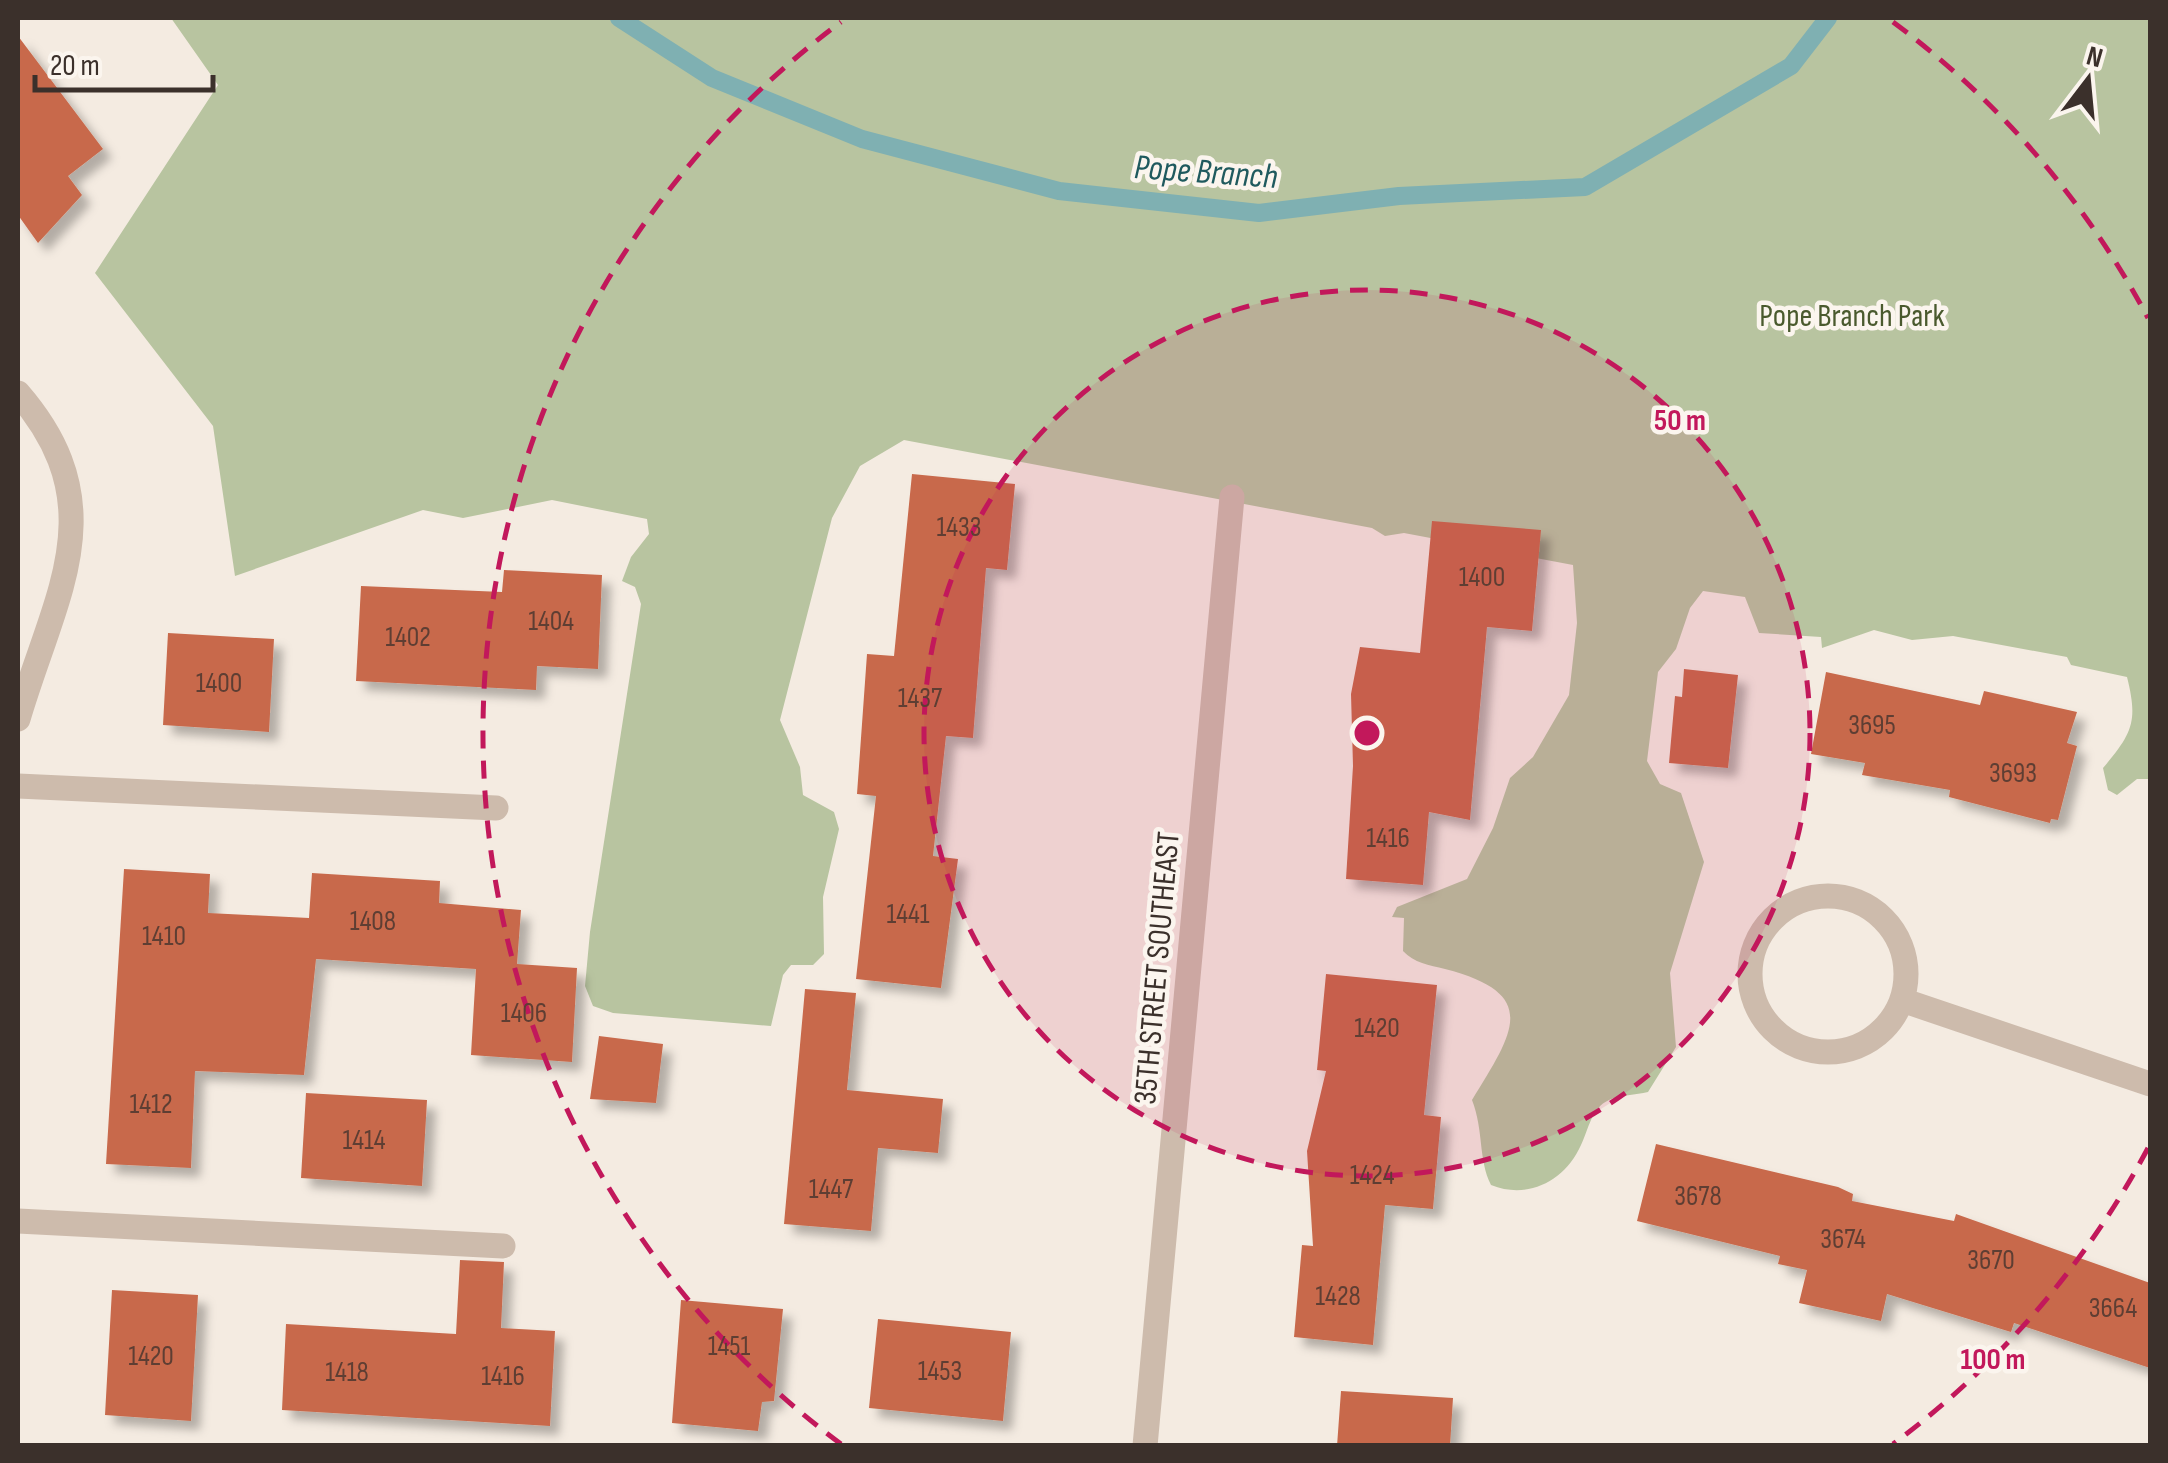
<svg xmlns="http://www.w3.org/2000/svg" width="2168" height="1463" viewBox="0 0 2168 1463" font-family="'Sofia Sans Condensed',sans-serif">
  <defs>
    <filter id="shadow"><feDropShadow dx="9" dy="9" stdDeviation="5" flood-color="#0004"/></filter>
  </defs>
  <rect width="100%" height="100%" fill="#f4ebe1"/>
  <path fill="#b8c4a0" d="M171,18h1979v761h-13l-20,16 -9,-5 -5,-22c30,-35 35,-47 24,-91l-56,-12 -4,-8 -114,-21 -41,4 -38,-10 -52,18 -1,-11 -62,-4 -14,-36 -42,-6 -13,17 -14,41 -18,23 -11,89 13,23 21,9 23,69 -34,111 6,74 -28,45c-12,3 -28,3 -39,8 -18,8 -20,29 -28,45 -16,36 -53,55 -90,40 -13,-26 -7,-54 -19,-85 41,-67 70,-106 -27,-131 -16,-4 -31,-6 -42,-18l1,-33 -12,-1 5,-10 70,-28 26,-51 17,-50 23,-21 36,-62 8,-72 -4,-58 -169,-32 -19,3 -13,-8 -468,-88 -44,26 -28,52 -52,202 20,47 3,28 31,17 5,17 -16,68 1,57 -11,11h-22l-8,10 -12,51 -158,-13 -20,-7 -8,-20 5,-54 51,-328 -6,-17 -13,-6 9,-24 18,-23 -2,-15 -95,-19 -89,18 -40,-8 -188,66 -22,-150 -118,-153 123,-188z"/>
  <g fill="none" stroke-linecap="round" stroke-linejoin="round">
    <path stroke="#7fb0b2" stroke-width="18" d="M619,18l93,60 150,61 197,52 200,22 140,-17 186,-9 206,-121 37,-48"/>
  </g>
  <path fill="#c8694b" filter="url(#shadow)" d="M18,36l85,113 -35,27 14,19 -44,48 -20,-28z
    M912,474l103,10 -8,86 -21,-2 -13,170 -27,-2 -13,120 25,3 -17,129 -85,-9 20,-183 -19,-2 10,-140 27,2z
    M1432,521l109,9 -9,101 -45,-4 -17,193 -41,-8 -6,73 -77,-6 7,-113 -2,-72 9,-47 60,6z
    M504,570l98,5 -4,94 -61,-3 -1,24 -180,-9 5,-95 141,6z
    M168,633l106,6 -5,93 -106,-7z
    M1684,669l54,6 -10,93 -59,-5 6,-67 7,1z
    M1826,672l154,33 4,-14 93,21 -10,31 10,3 -19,74 -7,-1 -1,4 -101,-26 1,-7 -88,-15 3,-12 -54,-9z
    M124,869l86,5 -2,39 101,5 3,-45 128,8 -1,22 82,7 -4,54 60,4 -5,94 -101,-7 5,-86 -160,-10 -12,116 -109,-4 -4,97 -85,-4z
    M1326,974l111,11 -13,130 17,2 -8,92 -48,-4 -12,140 -79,-8 8,-92 11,1 -6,-95 19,-80 -9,-1z
    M805,989l51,4 -9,97 96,9 -5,54 -60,-5 -7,83 -87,-7z
    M599,1036l64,8 -7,59 -66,-4z
    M306,1093l121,7 -5,86 -121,-8z
    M1656,1144l182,43 15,7 -1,7 102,20 2,-7 194,69v85l-136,-45 -3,9 -124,-38 -6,27 -82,-18 8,-33 -29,-6 2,-8 -143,-35z
    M460,1260l44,2 -3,66 54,3 -5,95 -268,-16 4,-86 170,10z
    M112,1290l86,5 -7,126 -86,-6z
    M681,1300l102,9 -9,92 -12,1 -4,29 -86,-8z
    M878,1319l133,13 -8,89 -134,-13z
    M1341,1391l112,7 -3,48h-113z"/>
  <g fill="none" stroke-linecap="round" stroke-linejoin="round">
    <path stroke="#cdbbac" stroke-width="25" d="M18,393c99,114 36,203 0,326
      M18,786l478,22
      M1750 974a78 78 0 1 1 156 0a78 78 0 1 1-156 0Z
      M1902,1000l248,84
      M18,1221l485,25
      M1145,1446l87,-949"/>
  </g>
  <circle cx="1367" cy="733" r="443" fill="#c2185b" fill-opacity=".12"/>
  <g fill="none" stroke="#c2185b" stroke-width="5" stroke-dasharray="18 12">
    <circle cx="1367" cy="733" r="443"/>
    <path d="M2148 1148A885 885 0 0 1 1893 1444M841 1444A885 885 0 0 1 841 22M1893 22A885 885 0 0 1 2148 318"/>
  </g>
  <g text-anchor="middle" stroke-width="9" stroke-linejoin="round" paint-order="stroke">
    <g font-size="28" fill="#5e3e33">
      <text x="959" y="536">1433</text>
      <text x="1482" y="586">1400</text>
      <text x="551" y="630">1404</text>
      <text x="408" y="646">1402</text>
      <text x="219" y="692">1400</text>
      <text x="920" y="707">1437</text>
      <text x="1872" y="734">3695</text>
      <text x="2013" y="782">3693</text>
      <text x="1388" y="847">1416</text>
      <text x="908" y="923">1441</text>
      <text x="373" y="930">1408</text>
      <text x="164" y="945">1410</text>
      <text x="524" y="1022">1406</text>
      <text x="1377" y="1037">1420</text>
      <text x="151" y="1113">1412</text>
      <text x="364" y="1149">1414</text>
      <text x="1372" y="1184">1424</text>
      <text x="831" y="1198">1447</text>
      <text x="1698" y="1205">3678</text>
      <text x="1843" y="1248">3674</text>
      <text x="1991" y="1269">3670</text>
      <text x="1338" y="1305">1428</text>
      <text x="2113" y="1317">3664</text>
      <text x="729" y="1355">1451</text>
      <text x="151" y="1365">1420</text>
      <text x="940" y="1380">1453</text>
      <text x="347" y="1381">1418</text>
      <text x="503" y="1385">1416</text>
    </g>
    <g font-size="32" fill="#4a5a2e" stroke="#fbf5ee">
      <text x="1852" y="326">Pope Branch Park</text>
    </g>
    <g font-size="32" fill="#3b302b" stroke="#fbf5ee">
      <text transform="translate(1156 968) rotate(-85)" y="11">35TH STREET SOUTHEAST</text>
    </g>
    <g font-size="35" font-style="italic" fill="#1f5a5e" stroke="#fbf5ee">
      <text transform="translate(1206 171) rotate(4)" y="12">Pope Branch</text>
    </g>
  </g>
  <circle cx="1367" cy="733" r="15" fill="#c2185b" stroke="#fbf5ee" stroke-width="5"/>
  <g font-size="30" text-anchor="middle" font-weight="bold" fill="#c2185b" stroke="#fbf5ee" stroke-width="9" stroke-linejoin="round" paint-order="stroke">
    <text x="1680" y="430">50 m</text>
    <text x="1993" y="1369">100 m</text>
  </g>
  <rect width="2168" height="1463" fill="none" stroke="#3b302b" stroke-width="40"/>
  <g transform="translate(2088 80) rotate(16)" stroke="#fbf5ee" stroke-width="8" paint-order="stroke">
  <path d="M0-8L18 38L0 25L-18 38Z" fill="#3b302b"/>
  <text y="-15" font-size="28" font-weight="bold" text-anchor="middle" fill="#3b302b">N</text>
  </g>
  <path d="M35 75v15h178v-15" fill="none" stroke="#3b302b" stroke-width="5"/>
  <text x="50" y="75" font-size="30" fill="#3b302b" stroke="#fbf5ee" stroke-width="8" paint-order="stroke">20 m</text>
</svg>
